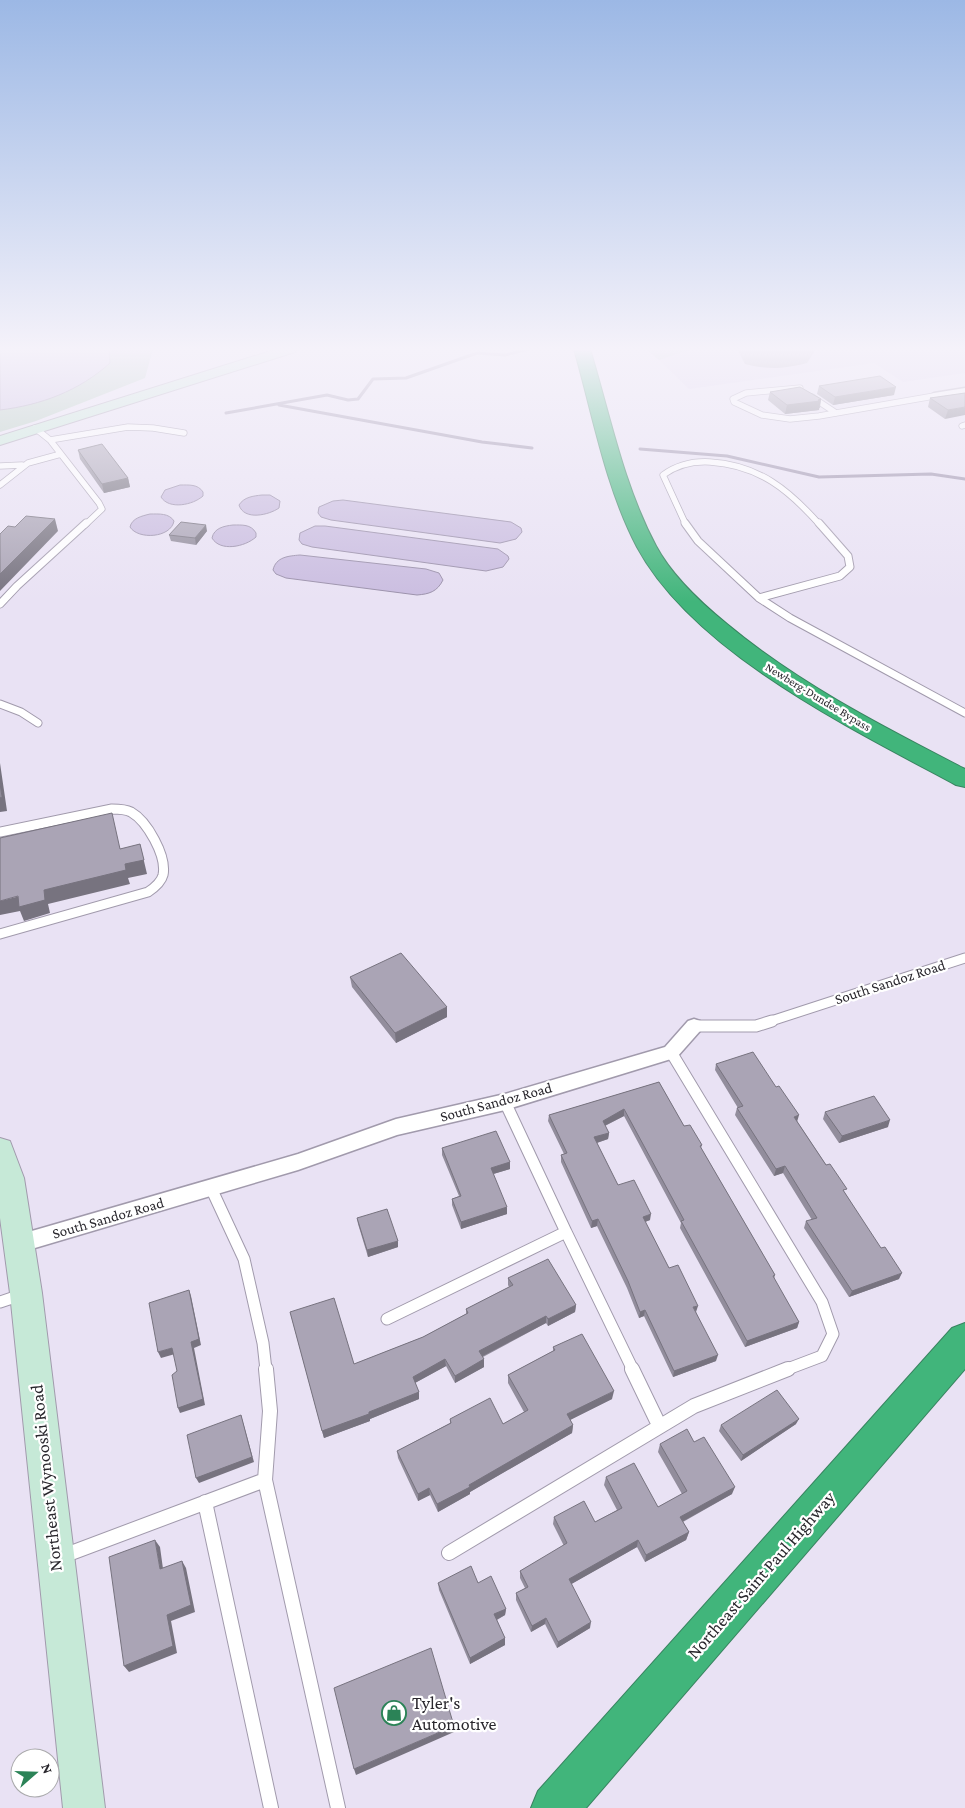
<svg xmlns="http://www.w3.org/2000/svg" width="965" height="1808" viewBox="0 0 965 1808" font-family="'Crimson Pro',serif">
  <rect width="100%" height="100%" fill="#e9e2f4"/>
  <path fill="#ded4ed" d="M692,349h273v24l-62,9 -29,-19 -185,26 -30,-29z"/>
  <path fill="#b0caba" d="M0,349h153l-8,29 -109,43 -36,11z
    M646,349h46l-33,11z"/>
  <path fill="#cabde0" stroke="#9a90aa" d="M0,349h109l1,14c-31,28 -69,42 -110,47z
    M180,485c9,0 18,-1 23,7v4c-10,9 -34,14 -42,1l4,-7z
    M262,495h8l10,6 -1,7c-10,7 -35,13 -40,-3 5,-8 14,-9 23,-10z
    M343,500l168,22 10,6 1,4 -6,7 -16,4 -169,-23 -10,-3 -3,-4 1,-6 14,-6z
    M150,514c9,0 19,-1 24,7 -3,17 -36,19 -44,6 2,-9 12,-11 20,-13z
    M233,525c9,0 18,-1 23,8v4c-11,10 -36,15 -44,1 2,-10 12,-12 21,-13z
    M315,526h10l173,23 10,7 1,3 -6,8 -17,4 -174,-24 -10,-3 -3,-4 1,-7z
    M300,555l126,14 13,4 4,7c-6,12 -14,14 -26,15l-131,-17 -10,-4 -3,-4c3,-13 15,-14 27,-15z"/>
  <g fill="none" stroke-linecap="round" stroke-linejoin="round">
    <path stroke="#9a90aa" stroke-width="3" d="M279,405l203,37 50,6
      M226,413l101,-18 21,5 10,-1 15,-20 33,-1 71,-25 28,2 23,-6
      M640,449l87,7 92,21 112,-3 34,5"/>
    <path fill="#9a95a2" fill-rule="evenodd" d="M737,349h79l-9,14c-26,6 -36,7 -62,1z"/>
    <defs>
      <path id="lane-far4" d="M800,388l-54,5 -13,6 1,3 28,13 28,4 29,-3 115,-20
        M812,397l24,16
        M962,426l3,-1
        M35,428l15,12 49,63 3,6 -17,16
        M50,440l78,-13 25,1 31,5
        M0,466l22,-1
        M0,485l28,-22 33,-9
        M686,525l-23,-50c14,-10 30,-14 47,-13 49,3 79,28 110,63"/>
      <path id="lane-far3" d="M685,523l13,18 61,57
        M759,598l31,20 175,95
        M759,598l81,-22 10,-9 -2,-11 -29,-33
        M0,604l17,-18 69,-63
        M0,704l21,8 17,11"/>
      <path id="lane-far2" d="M0,832l112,-23c6,0 13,0 19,3 16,9 36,44 32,63 -2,8 -9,13 -15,17l-148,42
        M768,1022l197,-64"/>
      <path id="lane-far1" d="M694,1026h62l16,-5
        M671,1052l151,250 11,32 -11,22 -37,14
        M211,1188l33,71 19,84 3,27
        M566,1232l67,138
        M0,1302l21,-7
        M387,1319l179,-87 -61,-130"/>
      <path id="lane" d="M632,1369l27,56
        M265,1480l5,-69 -4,-42
        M205,1502l66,306
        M449,1553l245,-147 94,-37
        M63,1556l202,-76 73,328"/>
      <path id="street" d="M965,388v6l-31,5 -5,-3 5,-3z
        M694,1019l6,2 3,5 -3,5 -23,26 -6,2 -166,51 -108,25 -99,35 -280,83 -7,-2 -3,-7 3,-7 7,-2 280,-81 98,-35 109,-25 160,-47 23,-26z"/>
      <path id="secondary" d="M277,349h20l-2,3 -295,93v-9z
        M0,1138l10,3 14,37 18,115 63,515h-42l-53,-515 -10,-75z"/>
      <path id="highway" d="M574,349h16c20,66 33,135 66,197 16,30 44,56 71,78 72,60 155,102 238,145v18l-9,-2c-102,-55 -262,-132 -319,-238 -32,-61 -44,-132 -63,-198z
        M965,1323v46l-379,439h-55l7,-17 414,-463z"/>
    </defs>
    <use href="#lane-far4" stroke="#a19aac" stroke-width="7"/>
    <use href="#lane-far3" stroke="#a19aac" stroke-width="9"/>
    <use href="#lane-far2" stroke="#a19aac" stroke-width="11"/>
    <use href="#lane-far1" stroke="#a19aac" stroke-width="13"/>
    <use href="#lane" stroke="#a19aac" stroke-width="16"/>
    <use href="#street" stroke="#a19aac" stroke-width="3"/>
    <use href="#secondary" stroke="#a19aac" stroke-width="2"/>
    <use href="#highway" stroke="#398360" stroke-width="2"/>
    <use href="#lane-far4" stroke="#fff" stroke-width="5.5"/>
    <use href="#lane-far3" stroke="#fff" stroke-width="7"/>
    <use href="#lane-far2" stroke="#fff" stroke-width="9"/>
    <use href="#lane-far1" stroke="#fff" stroke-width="11"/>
    <use href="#lane" stroke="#fff" stroke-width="14"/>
    <use href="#street" fill="#fff" fill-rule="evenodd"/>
    <use href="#secondary" fill="#c6e9d7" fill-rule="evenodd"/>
    <use href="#highway" fill="#41b57b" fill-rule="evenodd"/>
  </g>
  <path fill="#928d9c" d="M819,386l75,9 -61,10 -16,-11z
    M770,392l51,7 -1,9h-1v2l-34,4 -17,-14z
    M965,393l-20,26 -17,-12 2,-9z
    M78,450l50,28 2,9 -26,6 -24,-34z
    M207,531l-11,14 -25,-4 -2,-6z
    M350,977l97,30v10l-51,26 -44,-56z
    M716,1064l81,57 48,72 54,86 -50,18 -45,-69 2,-7 6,-1 -29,-47 -9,3 -39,-61 2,-7h1l-23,-38z
    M659,1082l25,44 18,19 -1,3 74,127 -1,4 25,43 -2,6 -52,19 -65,-119 1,-5 -57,-107 -19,10 4,7 -1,6 -11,4 21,42 32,35 -5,2 24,46 27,44 20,49 -43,16 -29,-61 -5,2 -12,-30 -30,-62 -6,2 -30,-66v-7l3,-1 -16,-33 1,-6z
    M825,1112l63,15 -49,16 -16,-24z
    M442,1148l68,14v7l-17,5 14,40 -46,15 -9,-24v-6l7,-3 -17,-41z
    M357,1218l41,29 -30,10 -10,-33z
    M508,1278l68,27 -1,7 -27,14 -2,-3 -63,34 1,10 -29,16 -9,-17 -31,17 4,9v7l-49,20v2l-46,17 -34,-126 64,52 69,-27 43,-23v-5l43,-22 -1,-2z
    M553,1347l59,52 -42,21 3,5 -1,8 -102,59v2l-32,18 -8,-17 -12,6 -20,-43 -1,-7 53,-28v-4l53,5 21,-12 -16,-29v-8l45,-24z
    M796,1424l-55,37 -22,-30 2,-6z
    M694,1442l38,52 -49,28 6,10 -3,8 -41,22 -8,-15 -66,37 19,44 -33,20 -12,-24 -14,8 -15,-32v-7l9,-5 -5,-10v-7l44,-25 -11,-22 1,-7 41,5 22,-12 -13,-25 2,-8 52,30 24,-13 -24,-42 2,-8z
    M438,1583h40l28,26 -1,6 -8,5 8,18v7l-35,19 -31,-74z"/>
  <path fill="#77737f" d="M896,387l-2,8 -61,10 2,-8z
    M821,399l-2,11 -34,4 2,-9z
    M965,407v8l-20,4 3,-9z
    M128,478l2,9 -26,6 -2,-9z
    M55,519l3,12 -58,60v-17z
    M206,525l1,6 -11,14 -1,-7z
    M0,763l7,48 -7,1z
    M140,844l7,30 -19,4 2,6 -82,20 2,9 -26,8 -4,-10 -20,4v-14l44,-11 81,-26z
    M447,1007v10l-51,26 -1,-10z
    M624,1109v7l-22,11 1,-6z
    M799,1115l-2,7 -3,-5z
    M890,1120l-2,7 -49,16 3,-7z
    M609,1133l-1,6 -15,5 1,-7z
    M510,1162v7l-20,6 1,-7z
    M785,1166l-2,7 -9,3 2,-7z
    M507,1207v7l-46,15v-7z
    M651,1214l-1,6 -8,3 1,-6z
    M598,1219l-1,7 -6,2 1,-7z
    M398,1241v6l-30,10 -1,-7z
    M902,1273l-3,6 -50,18 3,-6z
    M189,1290l2,6 10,49 -7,3 11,57 -25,8 -2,-5 13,-66z
    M576,1305l-1,7 -27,14v-7z
    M698,1306l-2,6 -3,-5z
    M645,1310l-1,6 -5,2 1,-6z
    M546,1316v7l-67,35v-7z
    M799,1322l-2,6 -52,19 2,-6z
    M172,1348l3,6 -14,4 -3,-6z
    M718,1355l-2,6 -43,16 1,-6z
    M445,1359l1,7 -33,18v-7z
    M484,1359v8l-29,16v-7z
    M614,1391l-2,8 -46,23 1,-8z
    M419,1392v7l-49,20v2l-46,17 -2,-7z
    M241,1415l13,47 -55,21 -3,-5z
    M799,1419l-3,5 -55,37 2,-6z
    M573,1425l-1,8 -102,59v2l-32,18 -1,-8 32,-19z
    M735,1487l-3,7 -54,30 2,-7z
    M429,1488l1,7 -12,6v-7z
    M689,1532l-3,8 -41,22 1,-7z
    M155,1540l5,7 4,29 -4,-7z
    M638,1540l-1,7 -69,39 1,-7z
    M182,1561l4,7 9,44 -24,9 6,32 -48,19 -5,-6 43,-51z
    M506,1609l-1,6 -11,6v-7z
    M546,1618l-1,6 -14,8 1,-6z
    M591,1622l-1,6 -33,20 1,-6z
    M505,1638v7l-35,19v-6z
    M454,1726v6l-98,43 -2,-6z"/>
  <path fill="#aaa4b5" stroke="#77737f" d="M880,376l16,11 -61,10 -16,-11z
    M800,387l21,12 -3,1 2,1 -33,4 -17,-13z
    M965,393v14l-17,3 -18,-12z
    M102,444l26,34 -26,6 -24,-34z
    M26,516l29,3 -55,55v-40l8,-8 7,1z
    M181,522l25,3 -11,13 -26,-3z
    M0,783l2,14 -2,1z
    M112,813l8,36 20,-5 4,16 -19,4 1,6 -82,20 1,10 -26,7 -1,-11 -18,5v-63z
    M401,953l46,54 -52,26 -45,-56z
    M753,1052l23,35 3,-1 20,29 -5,2 32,48 4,-1 17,25 -4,1 38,58 4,-1 17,26 -50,18 -46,-70 11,-3 -32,-52 -9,3 -39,-61 6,-2 -27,-42z
    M659,1082l25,44 6,-1 12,20 -2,1 75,129 -2,1 26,46 -52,19 -66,-120 3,-1 -60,-111 -21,12 6,12 -15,4 24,48 16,-5 17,34 -8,3 26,51 9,-3 20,41 -5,1 25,48 -44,16 -29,-61 -5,2 -12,-31 -30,-62 -6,2 -31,-66 6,-2 -18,-38z
    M874,1096l16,24 -48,16 -17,-24z
    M496,1131l14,31 -19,6 16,39 -46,15 -9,-23 9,-3 -19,-48z
    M387,1209l11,32 -31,9 -10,-32z
    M548,1259l28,46 -28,14 -2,-3 -67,35 5,8 -29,17 -10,-17 -32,18 6,15 -50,20v2l-47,17 -32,-119 44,-14 20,66 69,-27 45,-24 -2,-4 47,-24 -5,-7z
    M189,1290l10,49 -8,3 12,57 -25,9 -6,-33 5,-4 -5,-23 -14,4 -9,-49z
    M582,1334l32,57 -47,23 6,11 -104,60 1,2 -33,17 -8,-16 -11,6 -21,-43 54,-28 -1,-4 40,-21 13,26 25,-14 -20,-35 47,-25 -2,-3z
    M777,1390l22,29 -56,36 -22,-30z
    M241,1415l11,42 -56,21 -9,-43z
    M687,1429l7,13 10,-5 31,50 -55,30 9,15 -43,23 -8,-15 -69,39 22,43 -33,20 -12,-24 -14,8 -16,-33 12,-6 -8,-16 47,-28 -13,-26 30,-16 11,21 27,-14 -16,-31 28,-14 24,44 29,-16 -27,-47z
    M155,1540l5,29 22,-8 9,44 -24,10 6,31 -49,20 -15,-109z
    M471,1566l7,17 13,-7 15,33 -12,5 11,24 -35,20 -32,-75z
    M431,1648l23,78 -100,43 -20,-81z"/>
  <linearGradient id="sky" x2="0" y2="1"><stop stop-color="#9cb8e5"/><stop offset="0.58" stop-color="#f5f2fa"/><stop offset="1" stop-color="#f5f2fa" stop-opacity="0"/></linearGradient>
  <rect width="965" height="602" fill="url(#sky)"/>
  <defs>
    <symbol id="shop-ring" viewBox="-11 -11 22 22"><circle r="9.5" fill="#fff" stroke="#2b8357" stroke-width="1.5"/><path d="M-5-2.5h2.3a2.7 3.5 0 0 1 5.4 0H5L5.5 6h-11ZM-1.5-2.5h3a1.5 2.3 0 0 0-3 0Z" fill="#2b8357"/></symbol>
  </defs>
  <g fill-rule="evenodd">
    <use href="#shop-ring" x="380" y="1699" width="28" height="28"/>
  </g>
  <g text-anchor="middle" stroke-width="4.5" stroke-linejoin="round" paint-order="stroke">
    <g font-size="12" fill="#29272d" stroke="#fff">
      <text transform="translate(818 697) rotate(31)" y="4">Newberg-Dundee Bypass</text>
    </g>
    <g font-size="15" fill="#29272d" stroke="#fff">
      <text transform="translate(890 982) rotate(-18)" y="5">South Sandoz Road</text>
      <text transform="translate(496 1102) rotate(-15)" y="5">South Sandoz Road</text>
      <text transform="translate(108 1218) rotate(-16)" y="5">South Sandoz Road</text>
    </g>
    <g font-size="18" fill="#29272d" stroke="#fff">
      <text transform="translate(46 1478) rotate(-96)" y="6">Northeast Wynooski Road</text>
      <text transform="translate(761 1575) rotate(-49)" y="6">Northeast Saint Paul Highway</text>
    </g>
    <g font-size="18" fill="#29272d" stroke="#fff" text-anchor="start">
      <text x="412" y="1709">Tyler's<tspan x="412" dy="21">Automotive</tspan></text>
    </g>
  </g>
  <g transform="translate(35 1773) rotate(70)"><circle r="24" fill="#ffffff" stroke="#a9a9ab"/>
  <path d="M0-4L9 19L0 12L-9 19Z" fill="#2b8357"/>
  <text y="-8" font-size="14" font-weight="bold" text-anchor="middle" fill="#29272d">N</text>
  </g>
</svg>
